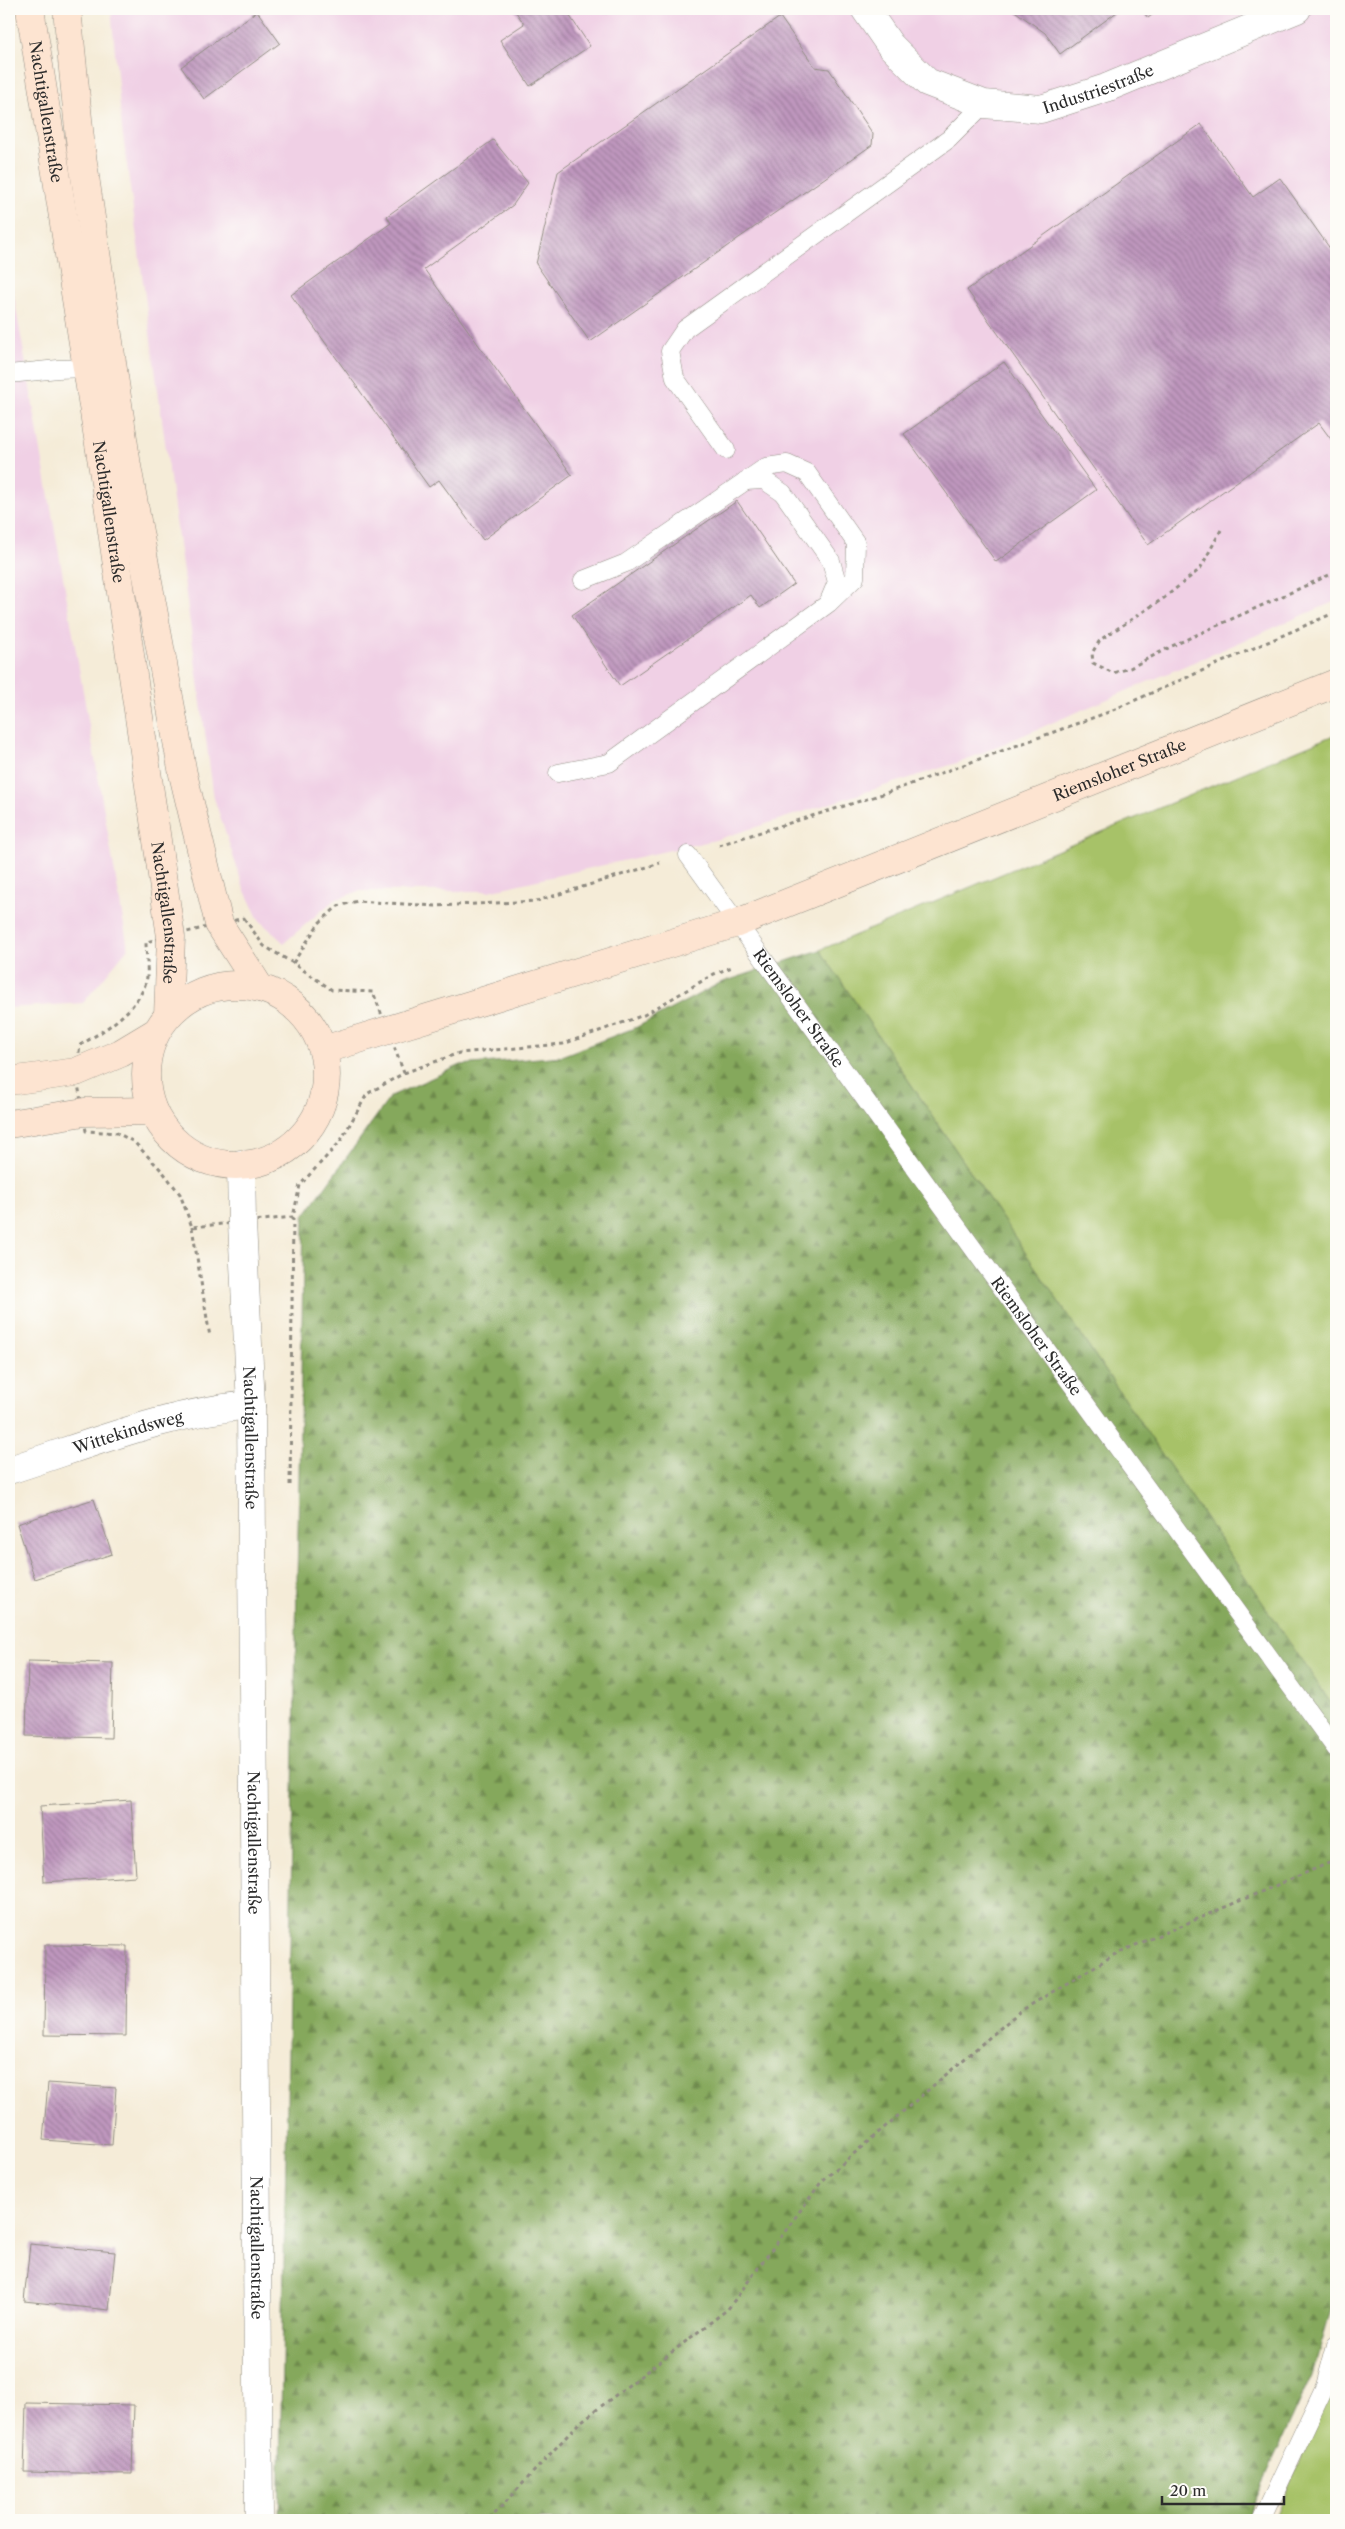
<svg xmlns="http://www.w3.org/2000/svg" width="1345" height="2529" viewBox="0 0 1345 2529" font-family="'Libre Caslon Text',serif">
  <defs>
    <pattern id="forest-firs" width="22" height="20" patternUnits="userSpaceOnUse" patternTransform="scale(1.25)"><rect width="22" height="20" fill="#85a85c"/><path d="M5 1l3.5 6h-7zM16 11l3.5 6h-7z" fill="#6d894c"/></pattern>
    <pattern id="building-back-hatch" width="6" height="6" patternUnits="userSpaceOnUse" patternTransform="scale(1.25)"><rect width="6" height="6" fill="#bf97be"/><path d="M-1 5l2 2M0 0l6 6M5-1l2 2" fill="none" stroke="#9b7b9b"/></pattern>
  </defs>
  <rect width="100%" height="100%" fill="#fdfcf7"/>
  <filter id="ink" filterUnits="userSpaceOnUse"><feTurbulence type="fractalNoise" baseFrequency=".02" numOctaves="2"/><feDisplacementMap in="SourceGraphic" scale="10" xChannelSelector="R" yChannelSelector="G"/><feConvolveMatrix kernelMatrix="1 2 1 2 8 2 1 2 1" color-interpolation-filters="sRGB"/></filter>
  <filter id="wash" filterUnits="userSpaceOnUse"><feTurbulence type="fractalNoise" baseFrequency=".0096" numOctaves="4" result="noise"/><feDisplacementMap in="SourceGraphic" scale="20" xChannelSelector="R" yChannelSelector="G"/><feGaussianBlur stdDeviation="1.12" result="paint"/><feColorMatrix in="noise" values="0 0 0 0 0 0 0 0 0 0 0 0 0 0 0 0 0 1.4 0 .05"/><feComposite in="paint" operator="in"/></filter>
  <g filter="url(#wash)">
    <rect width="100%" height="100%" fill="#f5ecd8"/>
    <path fill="#f0d0e5" d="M111,9h1225v592l-373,160 -248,79 -226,51h-129l-26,9 -50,43 -25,-23 -15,-31 -30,-91 -92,-669z
      M9,268l119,680 -45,55 -74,5z"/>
    <path fill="#a7c268" stroke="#69764a" d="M1336,734v977l-516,-761z
      M1336,2372v148h-62z"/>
    <path fill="url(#forest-firs)" stroke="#586a44" d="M820,950l516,761v582l-24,82 -66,145h-967l25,-1304 87,-120 70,-31 100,-9 76,-29 83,-44z"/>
    <g id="blocks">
      <path fill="url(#building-back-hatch)" d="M514,9h51l25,37 -60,40 -30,-46 24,-16z
        M602,9h11l-7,5z
        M1012,9h109l-61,45 -15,-21z
        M1141,9h19l-12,9z
        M257,11l23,32 -76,56 -23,-32z
        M780,17l35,50 14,2 44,65 -1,11 -282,197 -54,-78 22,-92z
        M1201,124l52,73 27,-19 56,79v35l-2,2 2,3v142l-3,3 -14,-19 -171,122 -181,-255z
        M493,140l35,43 -15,22 -89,64 148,206 -89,65 -44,-60 -10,7 -138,-192 100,-72 -4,-7z
        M1004,362l92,128 -100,72 -92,-128z
        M737,501l57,83 -34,24 -9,-13 -131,91 -48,-71z
        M94,1499l18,55 -77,25 -18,-55z
        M28,1661l85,2 -2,75 -85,-2z
        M131,1800l5,76 -92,6 -4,-76z
        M45,1945l82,1 -1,90 -82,-1z
        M48,2083l68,5 -4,57 -69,-5z
        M30,2244l85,8 -6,58 -85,-9z
        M26,2403l108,2 -2,69 -108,-2z"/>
    </g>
  </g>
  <g filter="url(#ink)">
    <use href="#blocks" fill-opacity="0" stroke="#908c82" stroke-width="1"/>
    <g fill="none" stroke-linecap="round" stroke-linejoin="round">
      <defs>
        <g id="service">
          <path d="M9,374l49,-5 29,-1"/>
          <path d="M726,450l-51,-72 -5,-27 15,-22 264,-190 35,-35"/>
          <path d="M745,481l19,-1 19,13 48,68 6,21 -8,19"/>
          <path d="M558,773l51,-10 220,-160 26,-25 1,-35 -49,-70 -20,-9 -21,3 -140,96 -43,17"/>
          <path id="s1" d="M688,855l648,894"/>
          <path d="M1262,2520l63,-134 11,-41"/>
        </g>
        <g id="minor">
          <path id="s2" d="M865,9l25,36 37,37 57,22 57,5 65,-21 191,-79"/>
          <path id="s3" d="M9,1470c79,-25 159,-58 242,-65"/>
        </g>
        <g id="tertiary">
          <path id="s4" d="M241,1164l1,59 9,182 8,1115"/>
        </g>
        <g id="secondary">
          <path id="s5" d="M30,9l73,460 68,468 -3,79"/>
          <path d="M67,9l14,140 46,317 56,308 36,150 41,64"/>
          <circle cx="236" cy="1075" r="90"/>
          <path id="s6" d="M323,1050l414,-127 599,-240"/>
          <path d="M9,1081l67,-9 45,-19 35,-21"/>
          <path d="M9,1124l75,-12 69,-1"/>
        </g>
      </defs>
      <use href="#service" stroke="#908c82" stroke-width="19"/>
      <use href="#minor" stroke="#908c82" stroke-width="29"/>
      <use href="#tertiary" stroke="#908c82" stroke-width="29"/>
      <use href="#secondary" stroke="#908c82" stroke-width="29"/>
      <path stroke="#908c82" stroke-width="3" stroke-dasharray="4 4" stroke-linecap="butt" d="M1221,530l-21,39 -36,29 -64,42 -8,13 1,10 20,10 17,-5 42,-22 164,-74
        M719,845l167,-52 220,-80 230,-101
        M244,918l20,28 29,17 39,27 41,2 31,81 -37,21 -27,48 -40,43 -7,32 -101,10 -12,-33 -17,-22 -29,-30 -17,-9 -31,-2 -10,-59 4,-27c24,-14 62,-37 67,-68 1,-11 -1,-24 -1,-35z
        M293,963l26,-40 19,-17 20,-5 78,5 101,-5 123,-38
        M404,1073l55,-20 104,-9 81,-29 70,-41 18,-7
        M192,1227l18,110
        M290,1485l3,-268
        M489,2520l89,-96 150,-115 94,-128 197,-169 98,-59 219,-93"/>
      <use href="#service" stroke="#fff" stroke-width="18"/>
      <use href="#minor" stroke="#fff" stroke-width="28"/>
      <use href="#tertiary" stroke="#fff" stroke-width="28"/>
      <use href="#secondary" stroke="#fde4d1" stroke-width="28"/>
    </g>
  </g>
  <g text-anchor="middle" stroke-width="4.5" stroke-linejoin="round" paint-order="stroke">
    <g font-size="16" fill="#2b2b2b" stroke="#fdfcf7">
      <text dy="6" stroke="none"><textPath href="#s2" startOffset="275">Industriestraße</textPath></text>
      <text dy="6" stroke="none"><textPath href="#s5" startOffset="104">Nachtigallenstraße</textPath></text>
      <text dy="6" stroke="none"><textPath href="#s5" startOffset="509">Nachtigallenstraße</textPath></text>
      <text dy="6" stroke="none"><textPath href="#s6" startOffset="845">Riemsloher Straße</textPath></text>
      <text dy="6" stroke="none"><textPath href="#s5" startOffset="914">Nachtigallenstraße</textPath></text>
      <text dy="6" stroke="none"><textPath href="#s1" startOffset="189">Riemsloher Straße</textPath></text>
      <text dy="6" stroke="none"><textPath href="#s1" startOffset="594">Riemsloher Straße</textPath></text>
      <text dy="6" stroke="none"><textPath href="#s3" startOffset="125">Wittekindsweg</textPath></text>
      <text dy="6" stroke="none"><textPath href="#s4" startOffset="274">Nachtigallenstraße</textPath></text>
      <text dy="6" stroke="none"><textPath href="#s4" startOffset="679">Nachtigallenstraße</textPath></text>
      <text dy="6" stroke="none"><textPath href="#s4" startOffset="1084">Nachtigallenstraße</textPath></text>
    </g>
  </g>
  <rect width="1345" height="2529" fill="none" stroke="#fdfcf7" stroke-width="30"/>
  <path d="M1162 2496v8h122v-8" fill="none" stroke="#2b2b2b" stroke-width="2.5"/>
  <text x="1170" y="2496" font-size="15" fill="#2b2b2b" stroke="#fdfcf7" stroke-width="4" paint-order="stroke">20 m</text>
</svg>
